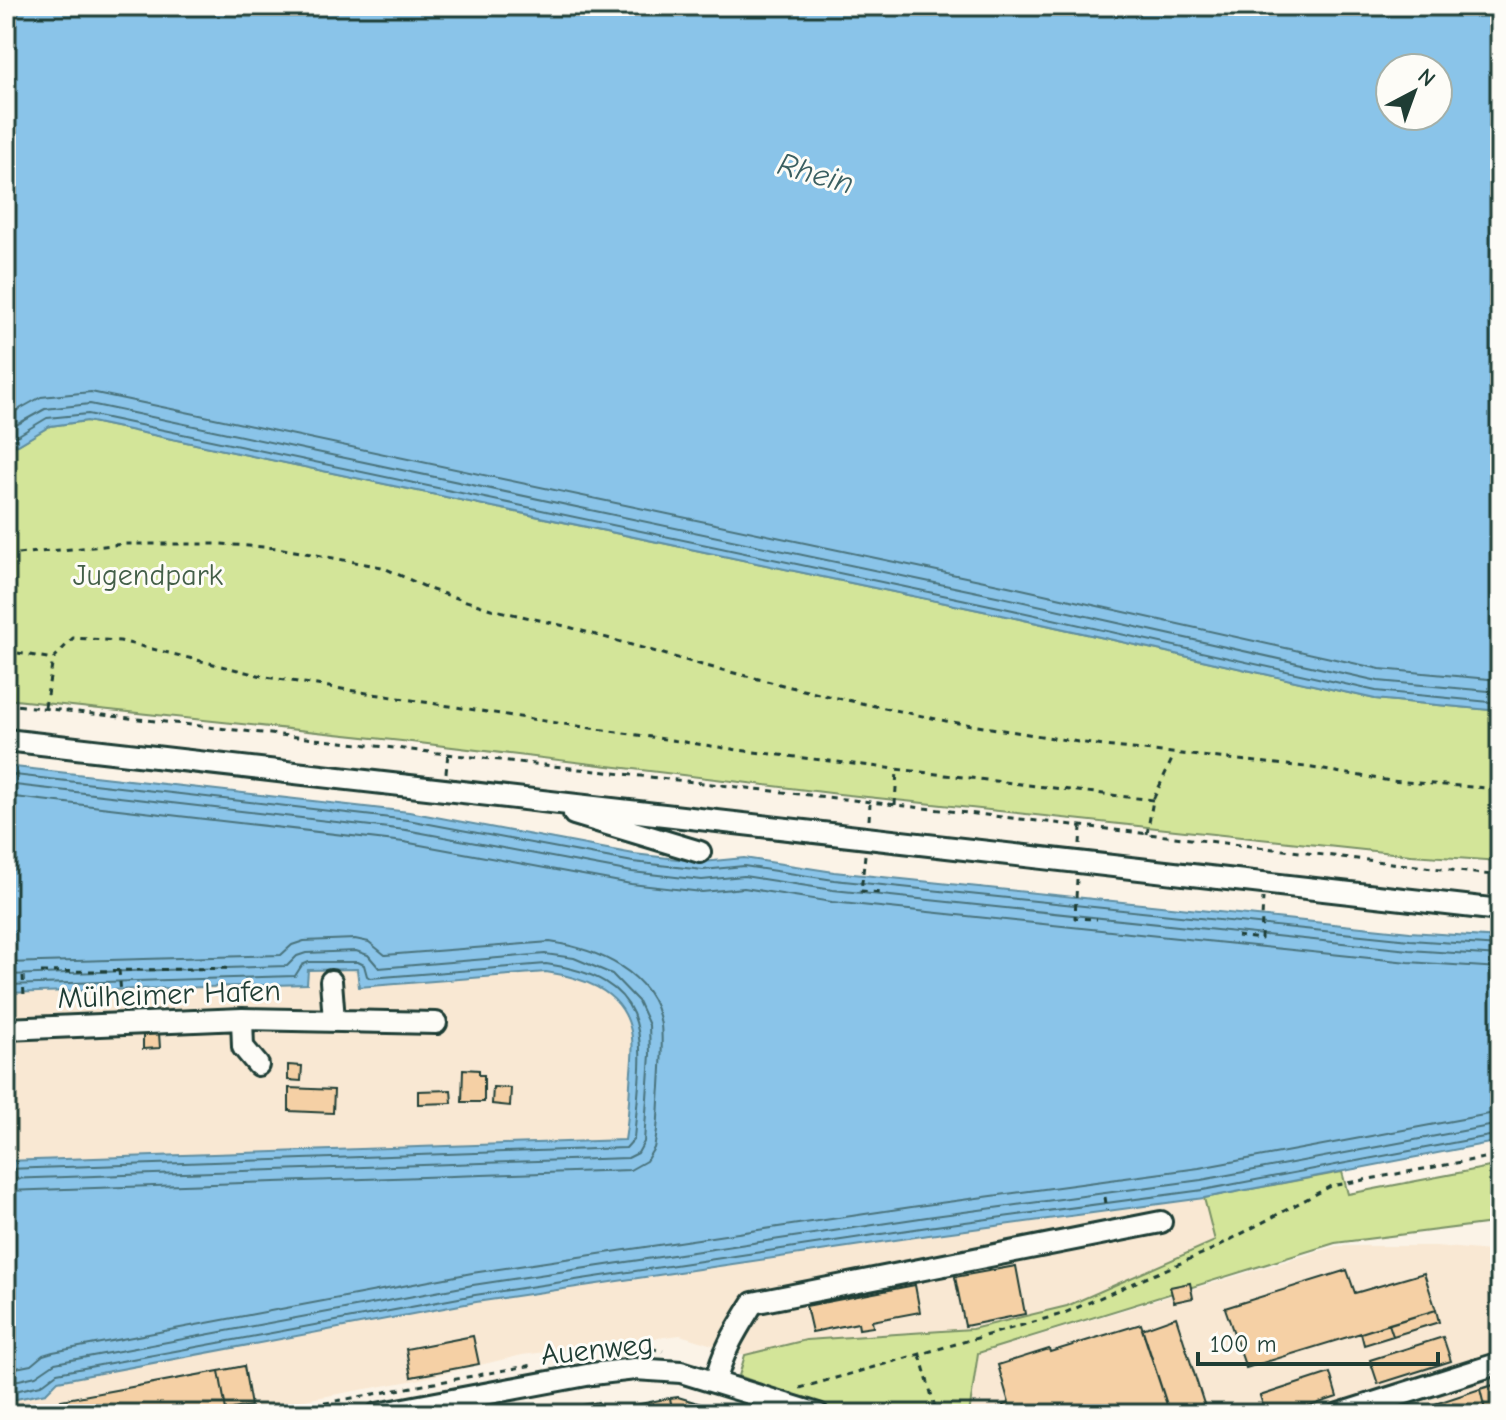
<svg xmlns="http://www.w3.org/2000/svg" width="1506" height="1420" viewBox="0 0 1506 1420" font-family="'Comic Neue',sans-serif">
  <rect width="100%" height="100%" fill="#fbf3e7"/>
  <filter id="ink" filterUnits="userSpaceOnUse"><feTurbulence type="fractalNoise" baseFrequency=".0125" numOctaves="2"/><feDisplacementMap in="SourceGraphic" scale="16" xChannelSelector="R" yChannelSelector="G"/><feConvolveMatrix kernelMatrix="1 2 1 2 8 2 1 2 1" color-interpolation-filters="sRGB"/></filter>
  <g filter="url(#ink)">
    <path fill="#f9e8d3" d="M358,969l2,18 186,-15 23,3 32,13 23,24 7,16 1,24 -6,88 -620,21v-168l301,-9v-14z
      M1204,1198l12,43 -149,65 -95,23 -166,11 -61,15 -65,-20 -158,20 -106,25 -189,34h-221v-13l40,-8 12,-12 418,-79 453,-67z
      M1336,1246h100l64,6v162h-531l9,-60z"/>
    <path fill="#d3e599" stroke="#799166" stroke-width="2" d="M87,421l915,194 373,84 125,12v150l-89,-6 -572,-61 -428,-52 -405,-43v-252l12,-2 32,-19z
      M1500,1165v57l-165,21 -357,110 -9,61h-126l-104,-38 6,-21 61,-15 166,-11 95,-23 148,-65 -11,-43 138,-26 6,22z"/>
    <path fill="#8ac4e9" stroke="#5f8ea1" stroke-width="2" fill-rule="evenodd" d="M6,6h1494v705l-125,-12 -373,-84 -915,-194 -37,5 -32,19 -12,-3zM1390,68h48v48h-48z
      M6,766l403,46 225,42 69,8 41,-4 90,14 576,60 90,6v203l-296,57 -275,37 -453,67 -418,79 -12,12 -40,8v-240l619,-21c3,-18 4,-38 5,-56 1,-18 5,-40 0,-57 -10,-38 -50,-50 -84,-55l-187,15 -2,-18 -49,1 -1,14 -301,9z"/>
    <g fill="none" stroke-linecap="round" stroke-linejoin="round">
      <path stroke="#4a737c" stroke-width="2" d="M6,412h8l27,-15 50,-5 917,194 372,83 120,11
        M6,424l10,1 29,-16 45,-5 916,194 372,83 122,11
        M6,434l11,2 30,-18 41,-4 916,194 372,83 124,12
        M6,774l402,46 225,42 70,8 41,-4 90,14 576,60 90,6
        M6,784l400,46 226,42 70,8 42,-4 89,14 576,60 91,6
        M6,796l398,46 227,42 71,8 42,-4 88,14 576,60 92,6
        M6,963l275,-8 11,-10 12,-4 51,-2 14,3 16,13 165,-13c46,7 103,29 111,83 2,20 0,41 -1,62 -2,20 -1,41 -6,61l-8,13 -16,9 -624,21
        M6,975l281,-9 10,-10 9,-3 50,-2 12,4 11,13 166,-14 29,4 38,16 26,27 11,24 1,29 -6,88 -6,11 -10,5 -622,21
        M6,985l289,-9 7,-11 7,-3h49l6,3 3,11 3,2 176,-14c117,16 95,85 88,175l-8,9 -620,21
        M6,1370l25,-5 12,-10 10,-3 419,-79 453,-68 274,-37 301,-56
        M6,1383l30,-7 19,-13 418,-78 454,-68 274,-37 299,-56
        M6,1393l35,-8 16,-12 418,-78 453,-68 275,-37 297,-56"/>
    </g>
    <path fill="#f5d0a5" stroke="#1f3d34" stroke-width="2" d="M159,1033l1,15 -17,1v-15z
      M288,1065l14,1 -1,15 -13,-1z
      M463,1069l16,1v5h5v27h-22z
      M493,1087l18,1 -1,18 -18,-2z
      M289,1088l45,2 -1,23 -44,-2z
      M451,1090l1,13 -34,1v-13z
      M1016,1266l9,48 -60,12 -10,-49z
      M1347,1270l8,23 69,-20 12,37 -190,58 -21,-60z
      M1190,1283l3,15 -19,4 -4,-15z
      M915,1285l5,27 -48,9 1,6 -14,2 -1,-6 -46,9 -6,-26z
      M1436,1310l3,12 -46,14 -4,-12z
      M1176,1317l28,87 -34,10 -28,-85z
      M1141,1324l29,90h-165l-2,-9 6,-2 -11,-38 51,-16 1,3z
      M1389,1324l4,12 -29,9 -3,-12z
      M473,1336l6,28 -68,13 -5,-28z
      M1443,1337l8,24 -73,23 -8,-24z
      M244,1366l7,40 -25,4 -7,-39z
      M219,1371l7,39 -20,4h-147v-3l4,-1 -2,-10z
      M1330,1373l7,24 -51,17h-20l-6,-18z
      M1500,1383v31h-14l-6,-25z
      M1480,1389l6,25h-65l-1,-5z
      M678,1397l23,7 -2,10h-26l-3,-16z
      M670,1398l3,16h-42l-1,-8z
      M598,1402l2,10 30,-6 1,8h-47l-1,-9z
      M1204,1404l3,10h-28l-1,-2z"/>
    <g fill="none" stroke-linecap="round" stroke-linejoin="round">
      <defs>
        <path id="minor" d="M6,740c498,58 997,109 1494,170
          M574,814l126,38
          M331,981l3,39
          M242,1019l1,28 15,18
          M6,1029l236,-10 194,4
          M716,1381c6,-29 21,-52 37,-78l408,-81
          M377,1414l215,-40 43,-5 46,3 137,42
          M1339,1414l161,-51"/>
      </defs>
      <use href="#minor" stroke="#1f3d34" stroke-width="26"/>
      <path stroke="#1f3d34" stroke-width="3" stroke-dasharray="6 6" stroke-linecap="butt" d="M6,555l119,-11h95l58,4 104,19 50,23 59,19 74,17 137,39 117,29 127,27 158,25 202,21 85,14 109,8
        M6,651l47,8 20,-21 47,3 146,36 291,46 181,27 415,50
        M6,704l1076,122 418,50
        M45,707l8,-47
        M446,773l2,-20
        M895,805l2,-35
        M869,820l1,-16
        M1147,834l6,-34 21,-45
        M1080,844l1,-17
        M865,855l-4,36 20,2
        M1077,879l-2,39 22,1
        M1237,936l24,3 2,-41
        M119,970l3,36
        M41,972l192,-4
        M23,976l1,21
        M1105,1197l2,13
        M639,1350l14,-1 10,2
        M920,1355l17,59
        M800,1388l262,-74 149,-64 120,-64 169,-31
        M265,1414l268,-49"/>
      <use href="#minor" stroke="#fdfcf7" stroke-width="20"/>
    </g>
  </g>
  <g text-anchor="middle" stroke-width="6" stroke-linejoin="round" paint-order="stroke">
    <g font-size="30" fill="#435f48" stroke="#fdfcf7">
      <text x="148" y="585">Jugendpark</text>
    </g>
    <g font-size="30" fill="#1f3d34" stroke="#fdfcf7">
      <text transform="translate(169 994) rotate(-2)" y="10">Mülheimer Hafen</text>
      <text transform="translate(597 1349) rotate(-6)" y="10">Auenweg</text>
    </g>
    <g font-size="32" font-style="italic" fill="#3a5f61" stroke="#fdfcf7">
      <text transform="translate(816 173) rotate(16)" y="11">Rhein</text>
    </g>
  </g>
  <rect width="1506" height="1420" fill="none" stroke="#fdfcf7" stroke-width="32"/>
  <rect x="16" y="16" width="1474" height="1388" fill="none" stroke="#1f3d34" stroke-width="3" filter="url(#ink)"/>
  <g transform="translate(1414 92) rotate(41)"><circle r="38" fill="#fdfcf7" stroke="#a4b0a9" stroke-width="2"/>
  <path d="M0-6L14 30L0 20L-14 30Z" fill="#1f3d34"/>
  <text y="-12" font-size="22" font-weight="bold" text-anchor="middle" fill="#1f3d34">N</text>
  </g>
  <path d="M1198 1352v12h240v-12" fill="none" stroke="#1f3d34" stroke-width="4"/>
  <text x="1210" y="1352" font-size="24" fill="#1f3d34" stroke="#fdfcf7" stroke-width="6" paint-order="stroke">100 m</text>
</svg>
